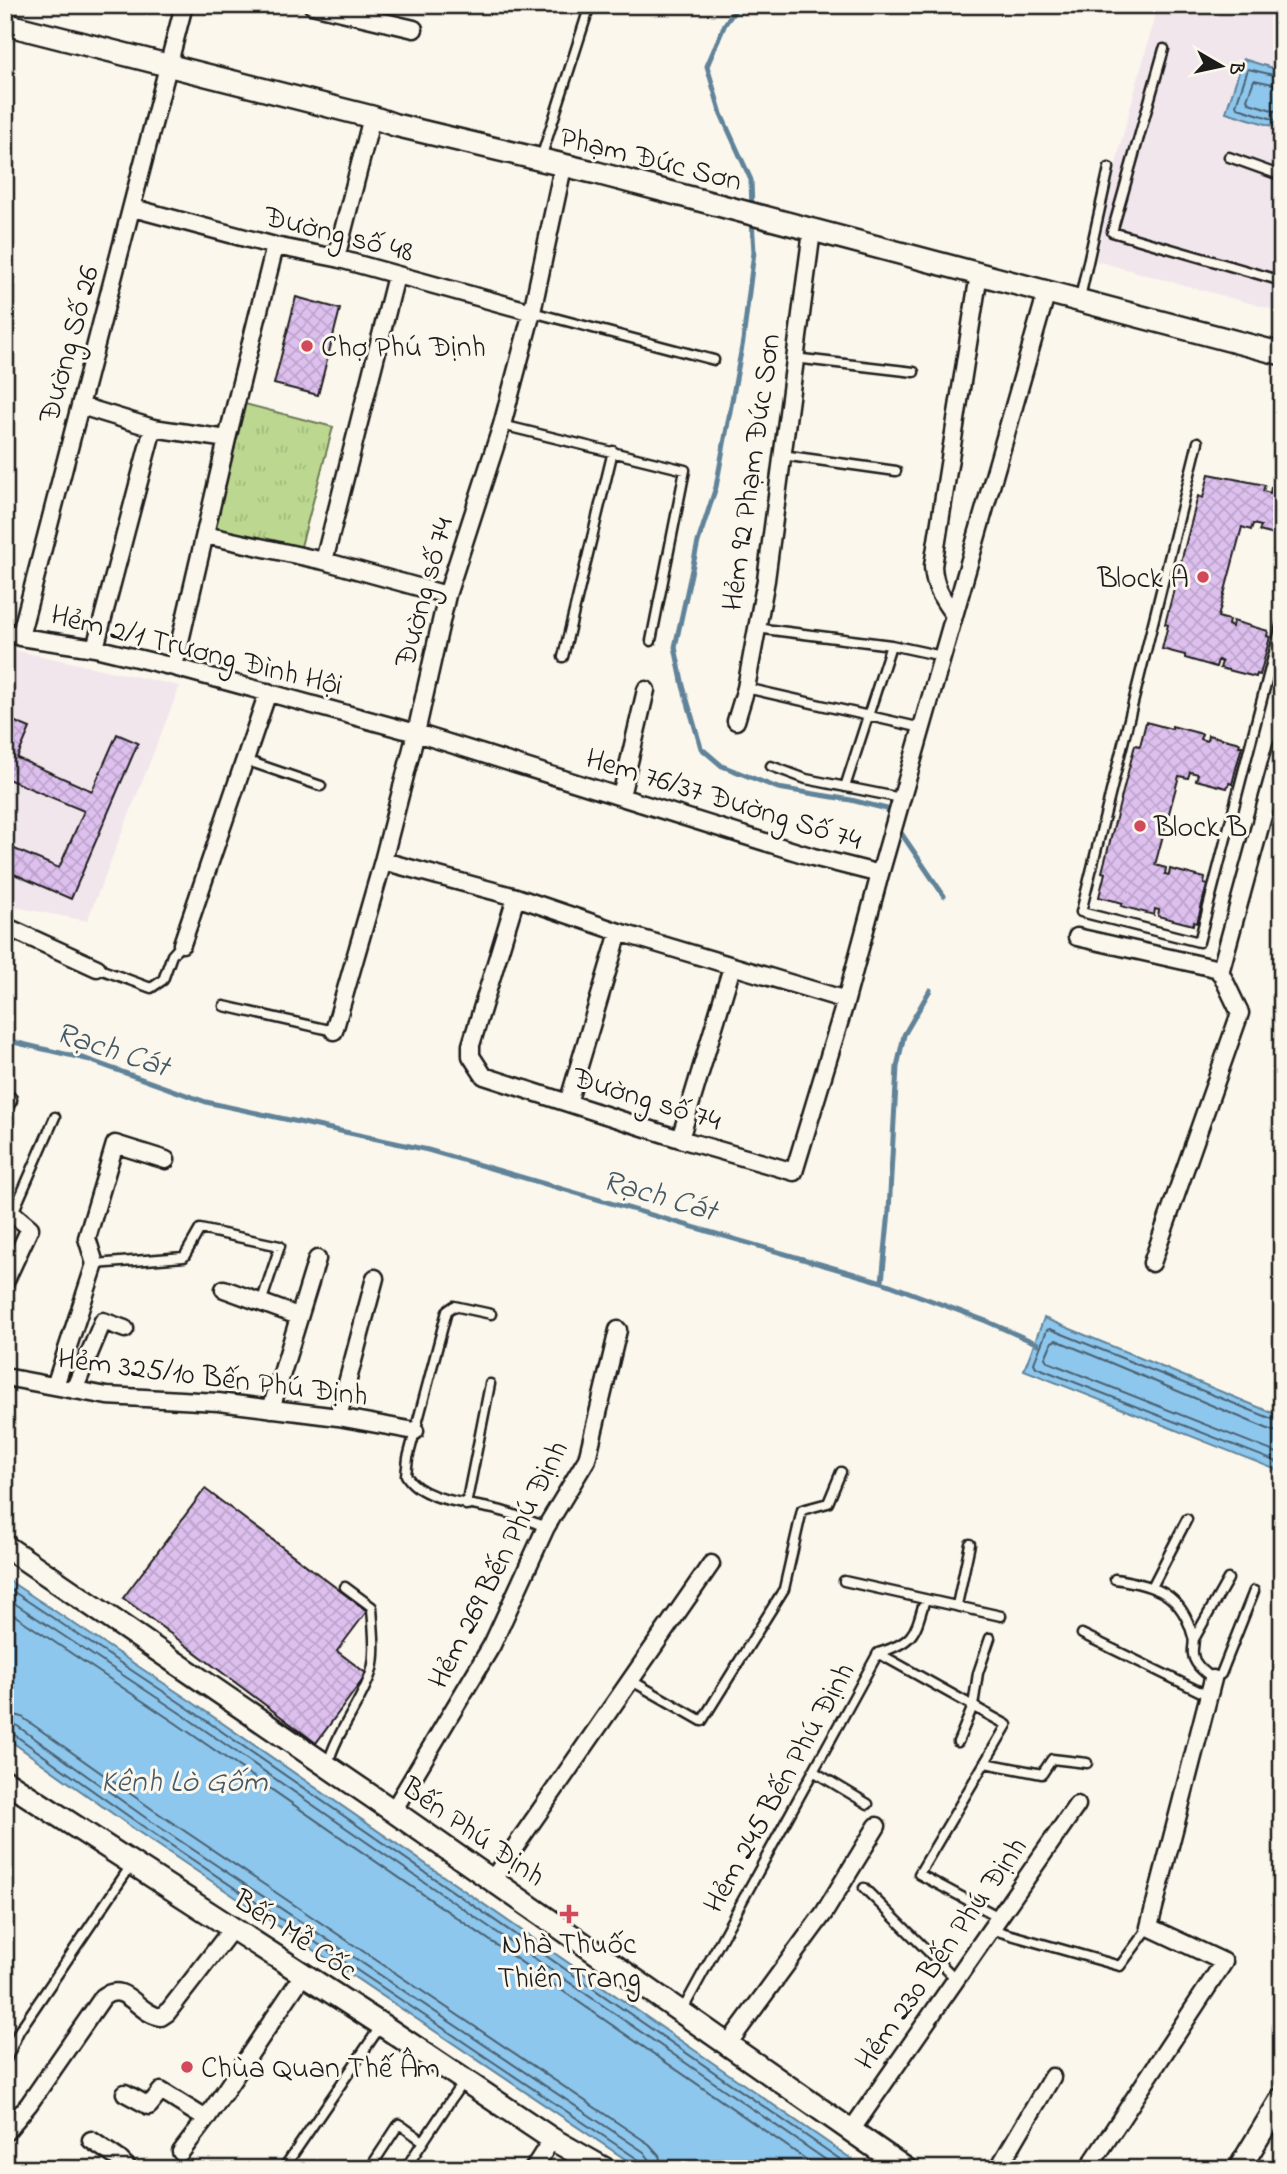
<svg xmlns="http://www.w3.org/2000/svg" width="1287" height="2174" viewBox="0 0 1287 2174" font-family="'Indie Flower',sans-serif">
  <defs>
    <pattern id="park-tufts" width="24" height="20" patternUnits="userSpaceOnUse" patternTransform="scale(1.75)"><rect width="24" height="20" fill="#bcd890"/><path d="M3 7l-1-3M5 7V3M7 7l1-3M15 17l-1-3M17 17v-4M19 17l1-3" fill="none" stroke="#a1b97c"/></pattern>
    <pattern id="building-cross-hatch" width="8" height="8" patternUnits="userSpaceOnUse" patternTransform="scale(1.75)"><rect width="8" height="8" fill="#ddc0ee"/><path d="M0 0l8 8M0 8l8-8" fill="none" stroke="#bda4cc"/></pattern>
  </defs>
  <rect width="100%" height="100%" fill="#fbf7ec"/>
  <filter id="ink" filterUnits="userSpaceOnUse"><feTurbulence type="fractalNoise" baseFrequency=".0143" numOctaves="2"/><feDisplacementMap in="SourceGraphic" scale="14" xChannelSelector="R" yChannelSelector="G"/><feConvolveMatrix kernelMatrix="1 2 1 2 8 2 1 2 1" color-interpolation-filters="sRGB"/></filter>
  <g filter="url(#ink)">
    <path fill="#f2e6ed" d="M1158,5h124v307l-186,-51 25,-119z
      M5,648l175,38 -93,235 -82,-16z"/>
    <path fill="url(#park-tufts)" stroke="#6c7a56" stroke-width="2" d="M245,404l88,23 -33,123 -88,-23z"/>
    <path fill="#8ec7ed" stroke="#608399" stroke-width="2" d="M1243,59l39,12v58l-56,-17z
      M1044,1318l238,99v55l-258,-102z
      M5,1578l184,122 677,469h-226l-503,-338 -132,-94z"/>
    <g fill="none" stroke-linecap="round" stroke-linejoin="round">
      <path stroke="#4a6070" stroke-width="2" d="M1282,77l-34,-8 -12,36 2,3 44,14
        M1282,86l-28,-6 -7,19 2,4 33,10
        M1282,1423l-232,-94 -3,1 -13,33 2,4 246,97
        M1282,1432l-9,-1 -217,-91 -4,2 -7,16 3,4 234,93
        M5,1586l180,120 669,463
        M5,1597l175,116 659,456
        M5,1609l169,113 646,447
        M5,1712l17,5 130,92 497,335 10,11 3,14
        M5,1723l11,2 130,93 498,334 6,8 1,9
        M5,1732l7,1 129,92 498,335 3,9"/>
      <path stroke="#608399" stroke-width="5" d="M739,5l-14,19 -18,42 14,48 30,66 1,30
        M752,220l2,32 -11,89 -27,146 -18,55 -23,105 8,39 18,62 21,18 56,22 73,12 36,9 5,9
        M897,827l47,69
        M5,1040l81,19 120,43 222,48 454,132 104,39 52,23
        M882,1282l7,-71 8,-144 7,-32 26,-45"/>
    </g>
    <path fill="url(#building-cross-hatch)" stroke="#1c1c1c" stroke-width="2" d="M296,297l44,12 -22,86 -44,-11z
      M1209,474l56,11 -2,6 7,2 1,-6 11,3v47l-23,-6 2,-5 -8,-2 -2,6 -9,-3 -24,90 11,3 -1,5 4,2 1,-6 35,10 -1,5 3,1 -10,38 -3,-1 -1,3 -36,-9 2,-6 -4,-2 -2,7 -31,-9v-3l-23,-6 6,-24 -3,-1 33,-128 5,2z
      M8,719l22,9 -13,30 75,33 25,-57 21,9 -67,156 -66,-29v-12l5,-11 49,21 25,-57 -76,-32 -3,7v-61z
      M1146,722l26,7v-3l30,8 -2,5 7,2 1,-6 32,8 -1,3h3l-10,38 -3,-1 -2,5 -31,-8 2,-6 -8,-2 -2,6 -9,-2 -24,89 11,3 -1,6 4,1 1,-6 35,9 -1,6 3,1 -10,38 -3,-1 -1,3 -35,-9 1,-6 -4,-1 -1,6 -33,-9 2,-3 -24,-6 6,-24 -3,-1 33,-127 5,1z
      M205,1489l162,122 -30,40 30,23 -51,69 -193,-145z"/>
    <g fill="none" stroke-linecap="round" stroke-linejoin="round">
      <defs>
        <path id="service" d="M1164,49l-52,183 170,49
          M1229,157l53,19
          M541,158l49,-153
          M1080,298l29,-130
          M532,312l182,48
          M794,358l120,14
          M502,425l183,45 -34,171
          M1198,442l-117,470 118,30 83,-320
          M782,455l114,16
          M756,628l135,17 -46,142
          M891,645l51,11
          M563,657l50,-206
          M746,688l176,40
          M245,760l76,26
          M771,766l35,13 95,19
          M97,968l54,20 12,-8 9,-25 10,-11
          M224,1006l110,25
          M13,1213l42,-96
          M95,1264l89,-7 16,-28 80,17 -19,57
          M491,1314l-37,-8 -7,5 -39,147 -2,17c16,28 70,28 99,37 14,4 27,10 41,15
          M466,1505l24,-121
          M1115,1579c40,6 67,14 78,58 2,6 -1,11 0,17 1,11 12,18 20,25l8,-5 33,-83
          M844,1581l157,35
          M1152,1587l35,-68
          M957,1605l13,-61
          M1082,1634l127,62
          M1194,1639l34,-60
          M878,1653c37,-11 37,-20 47,-54
          M632,1681l70,40 82,-132 18,-79 26,-7 13,-31
          M958,1742l15,-36 5,-33 12,-35
          M985,1763l57,11 10,-15 35,4
          M328,1764c9,-33 32,-59 43,-91 6,-19 2,-46 1,-66l-27,-20
          M813,1771l55,33
          M864,1888l92,91
          M990,1929l130,37 29,-39
          M682,2011l196,-358 129,72 -88,149 80,43
          M5,2062l14,-31 113,-167
          M374,2162l25,-38 24,17
          M283,2169l97,-142
          M405,2169l59,-89"/>
        <path id="minor" d="M312,5l102,24
          M133,208l142,38 61,12 196,54
          M336,258l36,-141
          M81,406l72,22 74,11
          M205,535l119,26 123,34
          M324,561l72,-285
          M954,615c-12,-16 -20,-29 -21,-49l46,-292
          M5,631l15,6 75,11 79,19 242,66 397,124 67,17 -34,126 -52,172 -114,-33 -196,-63 -13,-20v-11l45,-148
          M20,637l164,-632
          M95,648l58,-220
          M174,667l53,-228 48,-193
          M736,721l10,-33 20,-108 46,-349
          M621,796l25,-106
          M383,861l133,36 103,35 227,68
          M880,874l167,-583
          M5,926l92,42
          M1077,937l142,32 21,44 -88,250
          M182,944l86,-252
          M1220,973l62,-227
          M334,1031l49,-170 33,-128 31,-138 55,-170 30,-113 31,-145
          M568,1103l51,-171
          M5,1104l3,-4
          M680,1139l52,-172
          M5,1207l25,21 -25,54
          M224,1289l74,27
          M5,1377l102,19 111,6 120,15 77,14
          M55,1386l40,-122 -8,-26 28,-94 51,16
          M74,1390l29,-69 22,8
          M271,1409l46,-150
          M338,1417l37,-139
          M393,1811l99,-166 54,-118 41,-68 31,-129
          M492,1880l219,-316
          M728,2044l96,-131 53,-87
          M125,2093l24,13 12,-15 45,28 97,-144
          M850,2132l227,-327
          M5,2133l24,-29 74,-107c23,-17 34,17 58,20l6,-4 65,-84
          M91,2140l28,19 10,10
          M181,2152l25,-33
          M533,2169l19,-30
          M998,2169l54,-92
          M1088,2169l136,-207 -75,-35 64,-248"/>
        <path id="tertiary" d="M5,24l367,93 23,8 202,48 685,181
          M5,1546l388,265 513,358
          M5,1781l377,244 170,114 53,30
          M1239,2169l43,-71"/>
      </defs>
      <use href="#service" stroke="#1c1c1c" stroke-width="13"/>
      <use href="#minor" stroke="#1c1c1c" stroke-width="21"/>
      <use href="#tertiary" stroke="#1c1c1c" stroke-width="26"/>
      <use href="#service" stroke="#fbf7ec" stroke-width="8"/>
      <use href="#minor" stroke="#fbf7ec" stroke-width="16"/>
      <use href="#tertiary" stroke="#fbf7ec" stroke-width="21"/>
    </g>
  </g>
  <g fill="#d1495b" stroke="#fbf7ec" stroke-width="2.5">
    <circle cx="307" cy="346" r="7"/>
    <circle cx="1203" cy="577" r="7"/>
    <circle cx="1140" cy="826" r="7"/>
    <path d="M565.5 1903.5h7v7h7v7h-7v7h-7v-7h-7v-7h7z"/>
    <circle cx="187" cy="2067" r="7"/>
  </g>
  <g text-anchor="middle" stroke-width="6" stroke-linejoin="round" paint-order="stroke">
    <g font-size="30" fill="#1c1c1c" stroke="#fbf7ec">
      <text transform="translate(651 158) rotate(14)" y="10">Phạm Đức Sơn</text>
      <text transform="translate(339 233) rotate(14)" y="10">Đường số 48</text>
      <text transform="translate(68 344) rotate(-75)" y="10">Đường Số 26</text>
      <text transform="translate(750 472) rotate(-82)" y="10">Hẻm 92 Phạm Đức Sơn</text>
      <text transform="translate(423 592) rotate(-75)" y="10">Đường số 74</text>
      <text transform="translate(197 649) rotate(14)" y="10">Hẻm 2/1 Trương Đình Hội</text>
      <text transform="translate(724 798) rotate(17)" y="10">Hem 76/37 Đường Số 74</text>
      <text transform="translate(647 1098) rotate(17)" y="10">Đường số 74</text>
      <text transform="translate(213 1376) rotate(7)" y="10">Hẻm 325/10 Bến Phú Định</text>
      <text transform="translate(497 1564) rotate(-63)" y="10">Hẻm 269 Bến Phú Định</text>
      <text transform="translate(778 1787) rotate(-61)" y="10">Hẻm 245 Bến Phú Định</text>
      <text transform="translate(474 1831) rotate(35)" y="10">Bến Phú Định</text>
      <text transform="translate(296 1934) rotate(33)" y="10">Bến Mễ Cốc</text>
      <text transform="translate(940 1953) rotate(-55)" y="10">Hẻm 230 Bến Phú Định</text>
    </g>
    <g font-size="30" fill="#1c1c1c" stroke="#fbf7ec" text-anchor="start">
      <text x="321" y="356">Chợ Phú Định</text>
      <text x="1189" y="587" text-anchor="end">Block A</text>
      <text x="1154" y="836">Block B</text>
      <text x="569" y="1953" text-anchor="middle">Nhà Thuốc<tspan x="569" dy="34">Thiên Trang</tspan></text>
      <text x="201" y="2077">Chùa Quan Thế Âm</text>
    </g>
    <g font-size="32" font-style="italic" fill="#445865" stroke="#fbf7ec">
      <text transform="translate(113 1048) rotate(18)" y="11">Rạch Cát</text>
      <text transform="translate(660 1194) rotate(16)" y="11">Rạch Cát</text>
      <text x="184" y="1791">Kênh Lò Gốm</text>
    </g>
  </g>
  <rect width="1287" height="2174" fill="none" stroke="#fbf7ec" stroke-width="28"/>
  <rect x="14" y="14" width="1259" height="2146" fill="none" stroke="#1c1c1c" stroke-width="2.5" filter="url(#ink)"/>
  <g transform="translate(1221 66) rotate(99)" stroke="#fbf7ec" stroke-width="5" paint-order="stroke">
  <path d="M0-5L12 26L0 18L-12 26Z" fill="#1c1c1c"/>
  <text y="-10" font-size="19" font-weight="bold" text-anchor="middle" fill="#1c1c1c">B</text>
  </g>
</svg>
